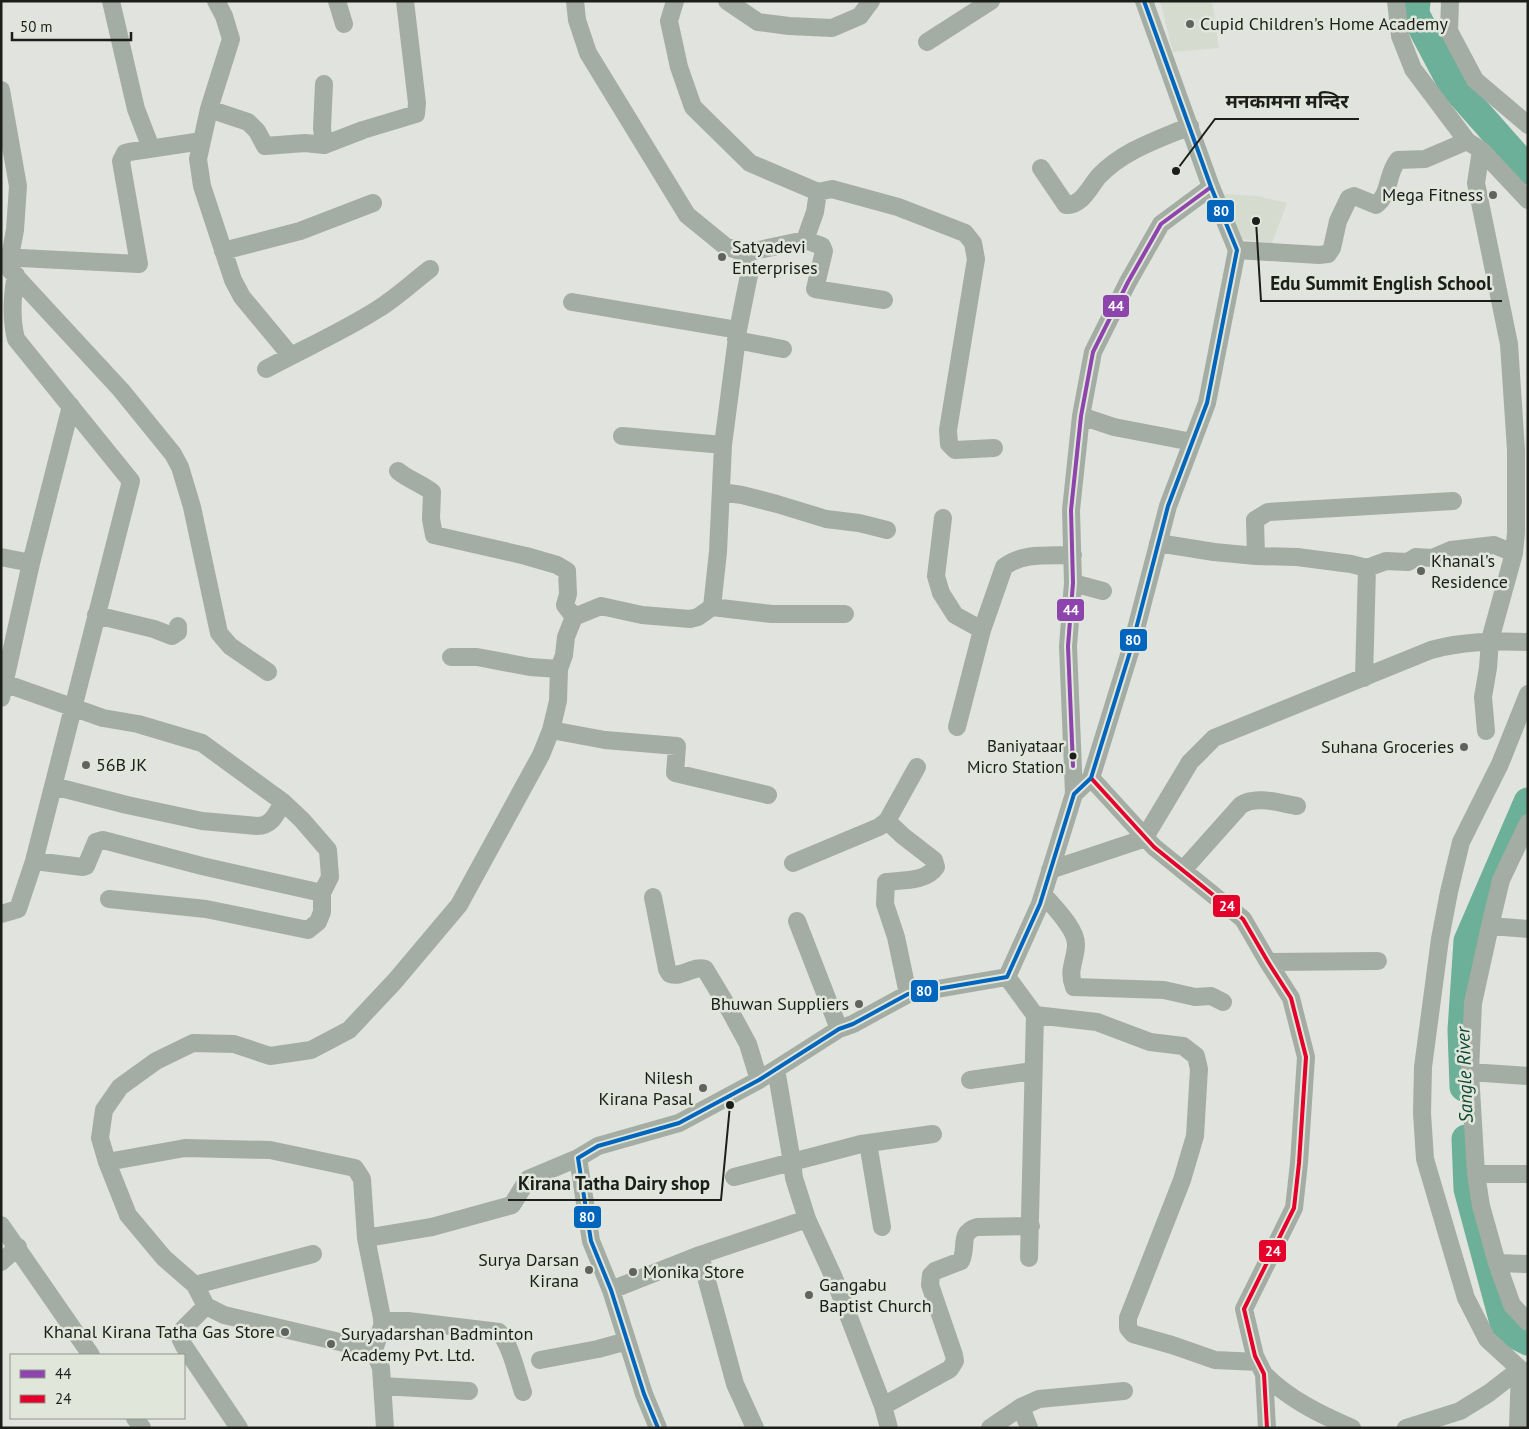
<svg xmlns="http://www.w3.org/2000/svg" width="1529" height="1429" viewBox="0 0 1529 1429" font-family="'PT Sans','Noto Sans Devanagari',sans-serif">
  <rect width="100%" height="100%" fill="#e1e3de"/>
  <path fill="#d6dbcf" d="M1160,1h52l7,47 -46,4z
    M1223,194l34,2 30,7 -15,40 -36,-5z"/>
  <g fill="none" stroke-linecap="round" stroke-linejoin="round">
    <path stroke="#6cb099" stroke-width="29" d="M1416,1l-1,13 37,70 76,86
      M1464,1087l-2,-57 6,-89 60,-139
      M1466,1139l2,50 38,141 22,11"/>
    <path stroke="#a4ada3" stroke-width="18" d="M111,1l25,108 15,39
      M337,1l7,23
      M675,1l-6,20 10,46 14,40 57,56 68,29
      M727,1l31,21 31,4 43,2 28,-12 11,-15
      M1396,1l4,35 13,33 54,72 14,9 47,50
      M1450,1l-1,30 26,49 53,45
      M927,42l64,-41
      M1,90l17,96 -3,44 -7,37
      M209,109l39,13 9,9 8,15 40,-3 19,2 39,-15 53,-16 1,-11 -12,-102
      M202,141l-4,18 4,27 31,94 9,17 49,59
      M324,145l-2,-17 2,-44
      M1481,150l-5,33 33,161 7,106v83l-2,20 -24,87 -2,28 -5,29 3,34
      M1041,168l25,37c16,1 24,-19 33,-29 25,-26 58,-36 91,-50
      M805,240l17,6 2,5 -9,38 69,11
      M1237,250l82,5 9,-1 4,-6 6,-27 11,-23 5,-2 22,9c15,-12 10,-30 22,-45l27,-1 42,-18
      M223,251l77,-20 73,-28
      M745,253l60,-13 10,-28 3,-20 14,-3 66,18 67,26 8,10 3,16 -28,171 1,14 6,6 39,-2
      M1,257l138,7 -18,-103 4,-8 4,-1 73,-11 7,-32 22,-70 -7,-23 -8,-15
      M10,270l111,120 52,64 7,13 12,40 27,126 11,13 38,26
      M572,302l166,28
      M736,340l47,9
      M266,369c37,-20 76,-37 112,-60 18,-11 35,-27 52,-40
      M1081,416l33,11 78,15
      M622,436l101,9
      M398,471c11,9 24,13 34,21l-1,27 3,16 92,21 31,9 10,6 1,23 -3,11 9,12
      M721,492l21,3 35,9 49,15 33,4 28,7
      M943,518l-7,58 5,17 14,22 27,15
      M1158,543l56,9 42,4 41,1 54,7 16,4 19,-7 22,1 8,-5 16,1 19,-8 43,-5 20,8
      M1256,556l-1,-36 13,-8 185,-11
      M1,557l30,6
      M1073,583l30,8
      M712,607l60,7h73
      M96,615l58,14 18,7 6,-4v-6
      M451,657h26l53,10 29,2
      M1364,678l3,-110
      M1,682l102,36 35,6 64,19 81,59 19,18 26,30 2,27 -8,16v19l-4,10 -10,8 -102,-21 -97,-10
      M1528,694l-28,70 -39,78 -12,50 -9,47 -17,128 -1,46 3,46 41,139 21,41 33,30 8,4
      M1,698l30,-135 40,-157
      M957,727l25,-97 22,-63c18,-15 46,-11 69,-12
      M551,730l54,10 72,6 -2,27 93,22
      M1091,778l63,69 89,72 25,43 23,36 15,59 -7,106 -5,45 -50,101 11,47 9,18 3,54
      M53,786l74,19 75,16 55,5c15,0 19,-12 26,-24
      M1074,794l-6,-148 5,-63 -2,-73 10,-94 12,-64 35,-70 33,-58 50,-37
      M887,821l16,15 31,24 2,7c-10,15 -34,13 -50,15l-1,22 11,33 12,57
      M1528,823l-27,57 -11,46 -17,77 -3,69 6,102 5,32 16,57 15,42 16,17
      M1145,837l45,-75 24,-24 217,-88c32,-9 64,-9 97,-8
      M34,861l49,6 3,-1 10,-24 7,-2 99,26 120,27
      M793,863l86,-36 8,-6 30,-54
      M1050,870l96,-32
      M1183,870l58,-65c15,-10 38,-2 56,1
      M1043,894c10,12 33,34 33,50 0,16 -9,26 -2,43l90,3 31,7 16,-1 12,6
      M653,897l14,72 3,5c12,4 24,-9 35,-5l24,40 19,35 11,36
      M1,914l17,-5 16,-48 97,-380 -115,-142c-5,-20 -4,-43 0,-64
      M797,921l42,108
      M1490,926l38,3
      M1268,962l110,-1
      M1007,977l28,38 62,7 53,20 33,4 13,10 3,13 -4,67 -13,44 -54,138v10l5,6 39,11 43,15 43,2
      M776,1069l16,93 69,-18 72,-10
      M1470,1072l58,4
      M970,1080l63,-9
      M868,1143l14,84
      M107,1162l78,-14 85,2 85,18 7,11 4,59 17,85 -9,27
      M1476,1174h52
      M734,1177l58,-15 2,16 13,41
      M1,1225l90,130
      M366,1238l66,-11 80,-22 16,-26 50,-21
      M700,1255l35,129 20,44
      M1029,1258l6,-243
      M1,1262l17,-15
      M1497,1263l31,1
      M195,1285l118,-31
      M611,1290l89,-35 107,-36 27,59 49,128 6,22
      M206,1306l-23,23 -3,9 4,8 55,82
      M382,1321h26l91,11c12,13 18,43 24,60
      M540,1360l58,-11 29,-8
      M1264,1374c25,25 55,40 88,54
      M382,1386l87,5
      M883,1406l67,-37 5,-8 -1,-6 -24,-70 1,-10 4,-4 26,-10c7,-15 -3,-28 16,-34l54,-1
      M1021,1407l8,21
      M135,1418l7,10
      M385,1428l-4,-60 -7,-18 -150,-35 -18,-9 -11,-21 -31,-27 -36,-43 -21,-53 -7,-24 4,-28 16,-23 36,-26 37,-18 41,1 36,12 41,-6 38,-20 46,-49 64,-76 82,-150 10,-25 7,-29 1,-32 5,-14 2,-18 8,-20 27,-11 41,9 48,4 8,-2 14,-10 6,-55 5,-107 15,-115 11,-55 -4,-22 -20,-7 -38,-31 -99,-162 -11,-33 -2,-19
      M658,1428l-14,-34 -33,-104 -20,-49 -13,-83 20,-12 81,-23 80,-43 80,-51 14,-5 55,-30 99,-17 33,-73 34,-110 17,-16 39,-126 38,-146 39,-103 30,-153 -26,-63 -67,-186
      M990,1428l31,-21 18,-8 85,-8
      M1406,1428l54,-17 29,-18 31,-24 -2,59"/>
    <defs>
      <path id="bus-1" d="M1073,766l-5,-120 5,-63 -2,-73 10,-94 12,-64 35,-70 33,-58 50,-37"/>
      <path id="bus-2" d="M1091,778l63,69 89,72 25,43 23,36 15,59 -7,106 -5,45 -50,101 11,47 9,18 3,54"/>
      <path id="bus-3" d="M658,1428l-14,-34 -33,-104 -20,-49 -13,-83 20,-12 81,-23 80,-43 80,-51 14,-5 55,-30 99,-17 33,-73 34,-110 17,-16 39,-126 38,-146 39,-103 30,-153 -26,-63 -67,-186"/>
    </defs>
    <use href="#bus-1" stroke="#e1e6db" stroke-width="8"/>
    <use href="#bus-2" stroke="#e1e6db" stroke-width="8"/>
    <use href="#bus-3" stroke="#e1e6db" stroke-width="8"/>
    <use href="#bus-1" stroke="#8e44ad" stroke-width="4"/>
    <use href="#bus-2" stroke="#e4002b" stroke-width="4"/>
    <use href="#bus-3" stroke="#0065bd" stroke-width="4"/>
  </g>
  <g fill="#61635f" stroke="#e1e6db" stroke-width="2">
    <circle cx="1190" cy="24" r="5"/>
    <circle cx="1493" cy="195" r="5"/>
    <circle cx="722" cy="257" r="5"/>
    <circle cx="1421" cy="571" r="5"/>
    <circle cx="1464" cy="747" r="5"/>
    <circle cx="86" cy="765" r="5"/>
    <circle cx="859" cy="1004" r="5"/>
    <circle cx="703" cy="1088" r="5"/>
    <circle cx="589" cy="1270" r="5"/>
    <circle cx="633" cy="1272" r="5"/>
    <circle cx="809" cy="1295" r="5"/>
    <circle cx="285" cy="1332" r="5"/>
    <circle cx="331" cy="1344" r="5"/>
  </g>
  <circle fill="#1c1e1a" stroke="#e1e6db" stroke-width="2" cx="1073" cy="756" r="4.5"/>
  <g text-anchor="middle" stroke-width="5" stroke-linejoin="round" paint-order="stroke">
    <g font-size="17" fill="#1c1e1a" stroke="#e1e6db" text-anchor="end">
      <text x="1064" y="752">Baniyataar<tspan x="1064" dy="21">Micro Station</tspan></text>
    </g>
    <g font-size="18" fill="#1c1e1a" stroke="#e1e6db" text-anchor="start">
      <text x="1200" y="30">Cupid Children's Home Academy</text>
      <text x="1483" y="201" text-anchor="end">Mega Fitness</text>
      <text x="732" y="253">Satyadevi<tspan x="732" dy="21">Enterprises</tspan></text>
      <text x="1431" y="567">Khanal's<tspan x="1431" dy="21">Residence</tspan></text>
      <text x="1454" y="753" text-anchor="end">Suhana Groceries</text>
      <text x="96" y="771">56B JK</text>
      <text x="849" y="1010" text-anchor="end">Bhuwan Suppliers</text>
      <text x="693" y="1084" text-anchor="end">Nilesh<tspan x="693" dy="21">Kirana Pasal</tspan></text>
      <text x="579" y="1266" text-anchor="end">Surya Darsan<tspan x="579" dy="21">Kirana</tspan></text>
      <text x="643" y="1278">Monika Store</text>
      <text x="819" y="1291">Gangabu<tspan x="819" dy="21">Baptist Church</tspan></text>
      <text x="275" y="1338" text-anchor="end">Khanal Kirana Tatha Gas Store</text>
      <text x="341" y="1340">Suryadarshan Badminton<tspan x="341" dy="21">Academy Pvt. Ltd.</tspan></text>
    </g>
    <g font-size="19" font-style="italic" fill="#114736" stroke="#e1e6db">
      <text transform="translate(1464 1075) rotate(-92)" y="7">Sangle River</text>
    </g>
  </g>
  <path fill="none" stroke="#1c1e1a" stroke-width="2" d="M1176 171L1215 119H1359M1256 221L1261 301H1502M730 1105L721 1200H508"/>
  <g fill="#1c1e1a" stroke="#e1e6db" stroke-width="2">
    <circle cx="1176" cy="171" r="5"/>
    <circle cx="1256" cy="221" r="5"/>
    <circle cx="730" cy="1105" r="5"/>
  </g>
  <g font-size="19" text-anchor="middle" font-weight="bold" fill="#1c1e1a" stroke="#e1e6db" stroke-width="5" stroke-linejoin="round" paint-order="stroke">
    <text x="1287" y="108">मनकामना मन्दिर</text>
    <text x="1381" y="290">Edu Summit English School</text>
    <text x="614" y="1190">Kirana Tatha Dairy shop</text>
  </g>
  <g stroke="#e1e6db" stroke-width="2">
    <rect x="1206" y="199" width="29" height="24" rx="5" fill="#0065bd"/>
    <rect x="1102" y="294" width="28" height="24" rx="5" fill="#8e44ad"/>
    <rect x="1056" y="598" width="29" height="24" rx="5" fill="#8e44ad"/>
    <rect x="1119" y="628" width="29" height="24" rx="5" fill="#0065bd"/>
    <rect x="1212" y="894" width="29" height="24" rx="5" fill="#e4002b"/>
    <rect x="910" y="979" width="29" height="24" rx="5" fill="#0065bd"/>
    <rect x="573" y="1205" width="29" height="24" rx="5" fill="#0065bd"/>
    <rect x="1258" y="1239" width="29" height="24" rx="5" fill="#e4002b"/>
  </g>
  <g font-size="14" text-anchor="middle" font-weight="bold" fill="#fff">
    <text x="1221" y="216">80</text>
    <text x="1116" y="311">44</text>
    <text x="1071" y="615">44</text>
    <text x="1133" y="645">80</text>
    <text x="1227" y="911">24</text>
    <text x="924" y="996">80</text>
    <text x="587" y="1222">80</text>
    <text x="1273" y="1256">24</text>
  </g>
  <rect width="1529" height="1429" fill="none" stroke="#1c1e1a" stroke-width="5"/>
  <rect x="10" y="1354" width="175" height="65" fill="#e1e6db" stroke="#92968e"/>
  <rect x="20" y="1370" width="25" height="8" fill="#8e44ad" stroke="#92968e"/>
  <text x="55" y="1379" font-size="15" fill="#1c1e1a">44</text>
  <rect x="20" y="1395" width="25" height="8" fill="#e4002b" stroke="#92968e"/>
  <text x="55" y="1404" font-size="15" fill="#1c1e1a">24</text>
  <path d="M12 32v8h119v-8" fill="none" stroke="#1c1e1a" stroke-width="2.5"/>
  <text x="20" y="32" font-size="15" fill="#1c1e1a" stroke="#e1e6db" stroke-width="4" paint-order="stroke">50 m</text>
</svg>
